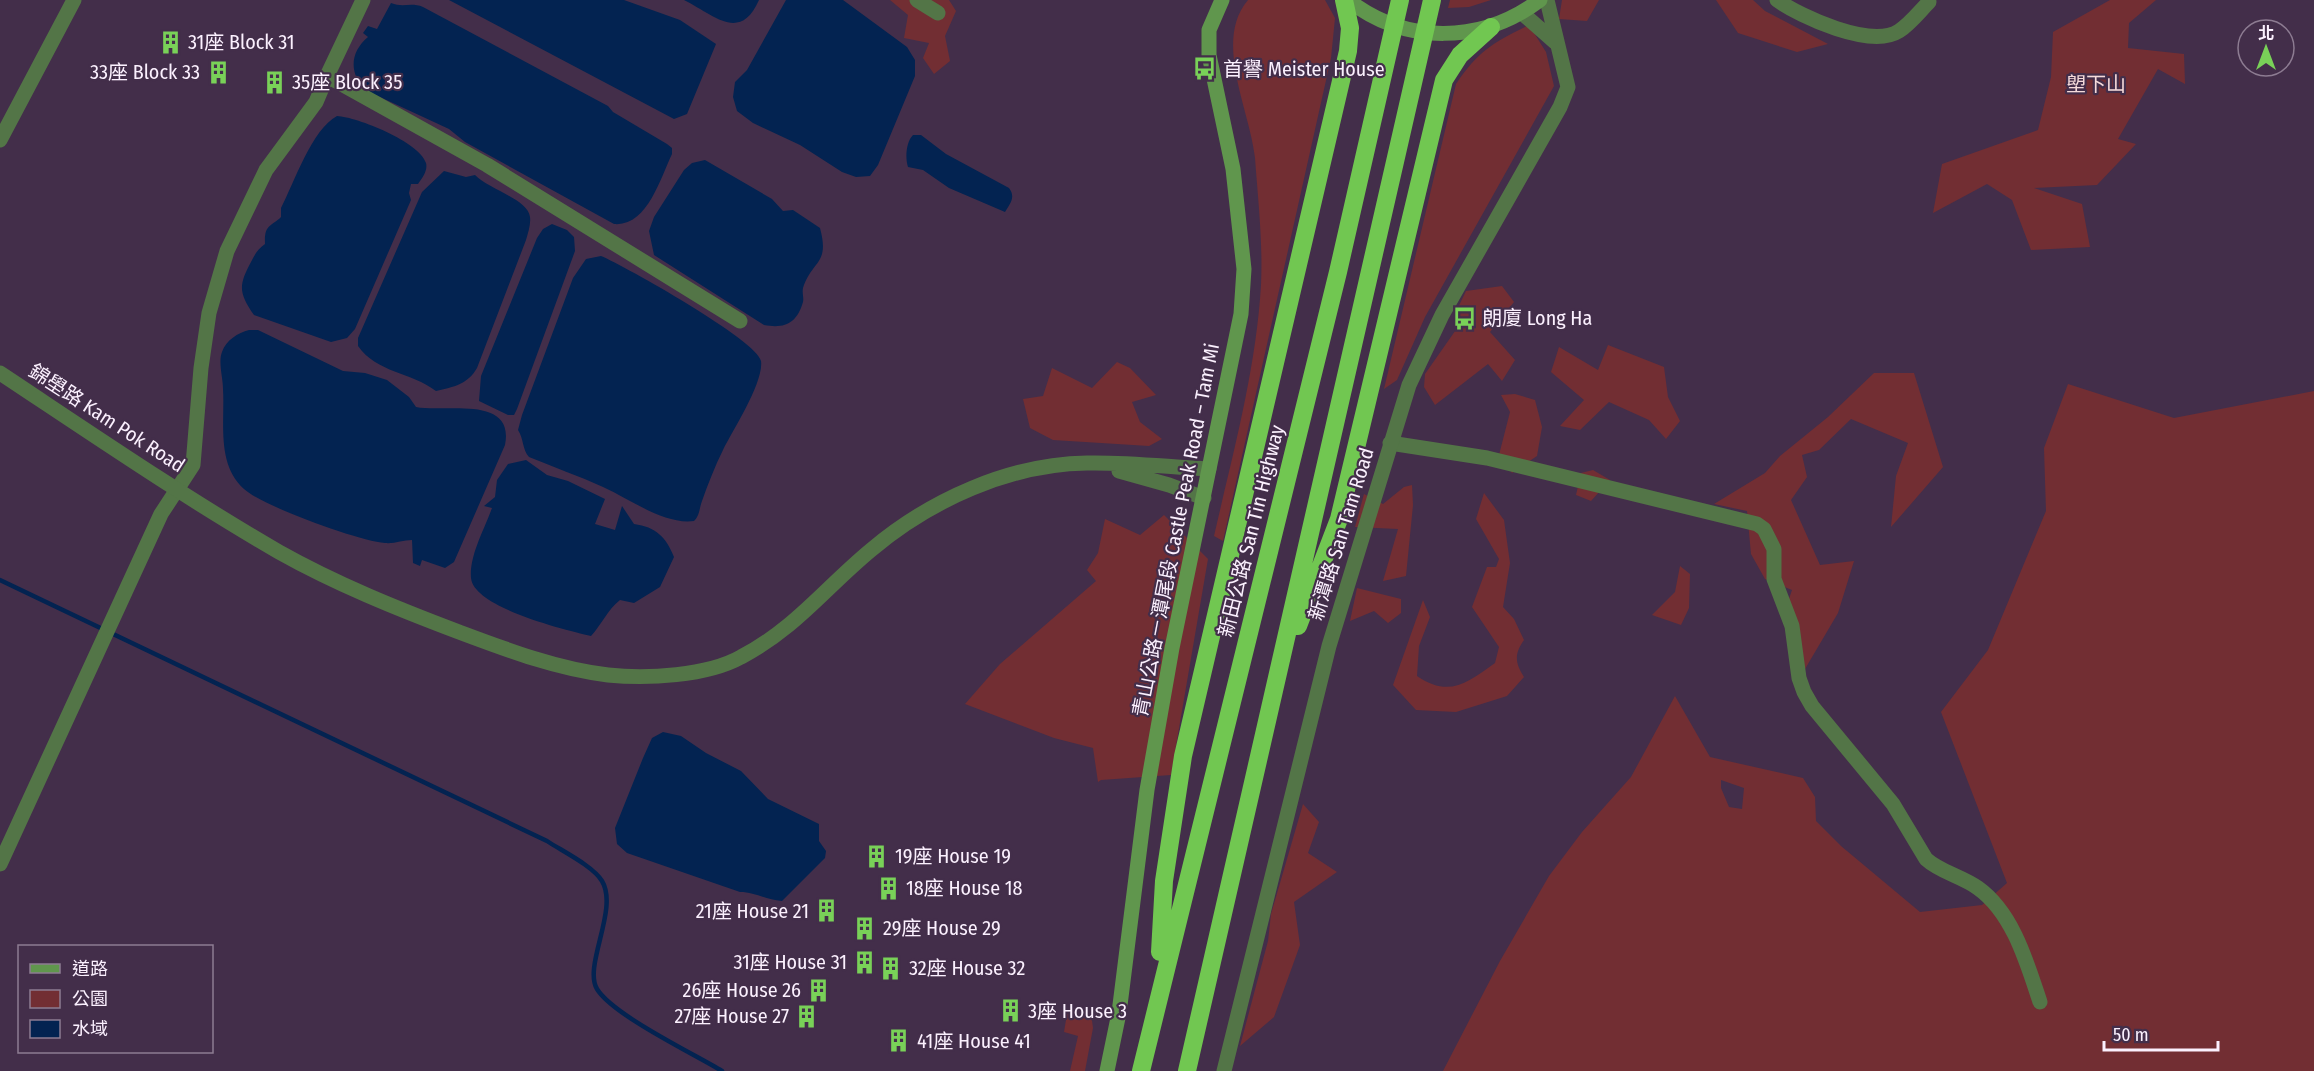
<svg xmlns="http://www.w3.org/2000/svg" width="2314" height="1071" viewBox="0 0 2314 1071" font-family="'Fira Sans Condensed','Noto Sans TC',sans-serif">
  <rect width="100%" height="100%" fill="#432e4a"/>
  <path fill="#722e33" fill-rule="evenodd" d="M890,0h59l7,11 -11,25 5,25 -16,13 -11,-16 6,-15 -25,-5 4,-23z
    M1248,0h77l10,18 -4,40 -108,483 -9,-5c19,-83 42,-166 47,-251 2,-42 -3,-86 -6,-127 -5,-48 -42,-117 -7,-158z
    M1450,0h41l-22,7 -21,1z
    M1562,0h37l-12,21 -28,-2z
    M1716,0h37l12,11 63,33 -31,8 -59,-19z
    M2110,0h46l-27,23 -1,25 56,6 1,30 -27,-15 -40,70 18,5 -39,41 -63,3 48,16 8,43 -59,3 -19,-50 -25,-16 -54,29 9,-49 96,-34 13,-53 2,-45z
    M1529,25l17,27 8,34 -129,231 -28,63 -13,9 72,-305c22,-33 38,-42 73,-59z
    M1502,286l12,16 -24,30 25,28 -13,21 -14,-17 -53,41 -11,-18 1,-13 35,-50 -6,-8 12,-25z
    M1608,345l56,22 4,30 12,24 -14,18 -17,-19 -40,-18 -29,28 -20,-4 24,-26 -33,-28 8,-25 39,23z
    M1117,362l13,6 26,27 -24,7 8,20 22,17 -13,7 -96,-6 -23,-12 -7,-29 20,-3 9,-28 40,20z
    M1874,373h40l29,94 -52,60 5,-51 12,-33 -57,-24 -32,31 -17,5 5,22 -16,23 29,65 34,-4 -16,52 -33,56 -23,-49 10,-30 -27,-11 -14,-25 -4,-43 -33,-7 51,-31 15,-17 48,-39z
    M2068,384l106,34 140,-27v680h-871l57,-110 49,-85 33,-44 49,-55 44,-81 35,61 93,21 12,19 1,24 25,25 79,66 62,-7 25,-22 -66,-171 47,-62 58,-139 -2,-63zM1721,780l23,8 -2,21 -13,-2 -8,-19z
    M1515,394l20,6 7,27 -5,29 -25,17 -13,-18 11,-43 -9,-17z
    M1593,470l17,10 -19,21 -15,-6 5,-22z
    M1412,485l1,20 -7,71 -23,5 15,-52 -43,-2 9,-33 19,10 21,-17z
    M1484,493l20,27 6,43 -7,44 11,12 10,21c-10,14 -9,23 0,37l-17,19 -51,16 -40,-2 -23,-25 30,-85 7,17 -11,29 -2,30c32,22 50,7 78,-13l4,-16 -27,-40 15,-40h9l3,-8 -23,-40z
    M1164,515l44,44 -37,216 -70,5 -3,2 -5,-34 -39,-10 -89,-34 35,-40 96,-83 -9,-11 11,-17 7,-34 35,16z
    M1680,566l10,8 -1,34 -8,17 -29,-10 23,-23z
    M1357,588l44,11v14l-13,10 -14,-12 -24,10z
    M1303,804l16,18 -11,31 29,19 -43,30 6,43 -26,72 -34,29 28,-105 3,-27z
    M1090,1006l3,22 -8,43h-15l8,-35 -14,-4 4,-24 12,11z"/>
  <path fill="#032351" d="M449,0h175l56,20 36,24 -29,70 -13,5z
    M684,0h75c-19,43 -45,15 -75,0z
    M786,0h57l64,47 8,13v16l-37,89 -8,11 -14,1 -14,-5 -42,-27 -47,-22 -16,-12 -4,-14 2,-15 12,-12z
    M391,3c12,5 20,-1 32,4l185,99 5,6 54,32 5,4v6c-12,25 -25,73 -58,70l-149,-82 -16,-13 -82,-38c-18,-16 -18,-38 1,-54l-5,-4 5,-7 9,3z
    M337,116c20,1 83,26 89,47 2,8 -4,15 -8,21h-7l-2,9 2,7 -56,129 -8,9 -16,4 -77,-27c-15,-22 -16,-29 -3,-53 4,-8 7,-13 14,-18 -1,-20 6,-17 16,-27v-9c13,-25 31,-79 56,-92z
    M913,135h8l25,19 63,34c7,9 1,16 -4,24l-56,-24 -26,-18 -15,-3c-3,-9 -2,-25 5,-32z
    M705,160l67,39 11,12 10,-1 27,18c10,37 -8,32 -17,60 -1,5 1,10 0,14 -6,21 -18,27 -39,23l-110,-70 -5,-24 5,-14 30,-47 8,-7z
    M444,171l22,6 9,-2c13,14 53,24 55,42 1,7 -2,16 -4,23l-49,128c-9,16 -23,19 -41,23 -25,-19 -59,-18 -78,-45v-8l64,-146z
    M552,224l15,6 7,7 1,14 -58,158 -3,6h-6l-29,-14 2,-25 56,-138 6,-9z
    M601,256c24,10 157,85 160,105 3,21 -28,69 -38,89 -8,16 -15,34 -21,51 -3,8 -2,14 -8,20 -30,4 -64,-22 -91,-34 -24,-11 -50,-20 -74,-30 -7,-8 -5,-18 -11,-27l4,-15 51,-137 13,-19z
    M249,330h9l85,41 22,2 22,7 22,17 7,10c28,6 99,-13 89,38l-51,117 -9,6 -23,-8 -2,6 -7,-3 -1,-23c-9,0 -18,4 -27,3 -26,-2 -123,-37 -141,-54 -28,-25 -19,-68 -21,-100 0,-11 -5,-27 -1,-37 4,-12 16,-19 27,-22z
    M526,460l21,15 21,6 37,18 -10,25 20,6 7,-24 12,18c22,3 32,13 40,33l-14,30 -26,16 -14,-3c-12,9 -18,24 -29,36 -25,-6 -117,-28 -120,-58 -2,-22 14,-50 21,-70l-8,-2 11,-9 2,-17 11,-16z
    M663,732l18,4 25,17 35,18 27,28 51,25v17l7,10 -1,7 -43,43c-16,-1 -27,-9 -42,-9l-113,-39 -10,-9 -2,-16 28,-70 9,-20z"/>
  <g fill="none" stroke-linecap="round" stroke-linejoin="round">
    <path stroke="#032351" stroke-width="4.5" d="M0,580l547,261c15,10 46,25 55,40 17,28 -19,85 -5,108 16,26 95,64 125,82"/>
    <path stroke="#537547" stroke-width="15" d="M363,0l-36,76 160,89 253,156
      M917,0l21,13
      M1777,0c24,17 94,49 122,31 11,-7 21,-20 30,-29
      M1390,443l97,15 270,66 7,5 10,20v30l18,47 7,52 5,14 8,14 81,98 33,55c14,13 35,17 52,29 35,25 49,75 62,114
      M0,864l161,-350 32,-49 8,-97 8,-55 18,-62 39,-81 50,-68 11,-26"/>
    <path stroke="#537547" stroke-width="15" d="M1522,13l33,29
      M0,140l74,-140
      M0,373c92,61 184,124 279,179 57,32 119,57 180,80 48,18 98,37 149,43 39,4 99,1 133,-18 55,-29 84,-69 130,-107 59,-50 139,-86 216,-87 40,-1 81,4 122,6
      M1119,471l50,14 35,13
      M1224,1071l105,-425 80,-261 33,-70 118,-208 8,-20 -21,-87"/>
    <path stroke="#60964d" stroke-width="15" d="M1348,0c58,45 133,44 192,0
      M1107,1071l12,-58 28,-223 25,-142 69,-334 3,-45 -11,-100 -24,-114v-25l13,-30"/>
    <path stroke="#71c751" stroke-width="18" d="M1298,626l41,-107 105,-439 16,-25 31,-28
      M1160,952l4,-71 19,-125 165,-705 2,-23 -6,-28
      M1141,1071l197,-799 62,-272
      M1187,1071l245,-1071"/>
  </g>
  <defs>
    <symbol id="building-bare" viewBox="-9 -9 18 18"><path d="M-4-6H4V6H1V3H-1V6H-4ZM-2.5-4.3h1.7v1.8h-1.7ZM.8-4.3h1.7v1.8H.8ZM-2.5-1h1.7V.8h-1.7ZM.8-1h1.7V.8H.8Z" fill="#79d158" stroke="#432e4a" stroke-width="2.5" paint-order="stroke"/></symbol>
    <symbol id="bus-bare" viewBox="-9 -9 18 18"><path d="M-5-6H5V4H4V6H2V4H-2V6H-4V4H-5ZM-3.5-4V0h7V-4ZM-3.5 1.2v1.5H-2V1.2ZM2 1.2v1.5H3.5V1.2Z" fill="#79d158" stroke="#432e4a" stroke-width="2.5" paint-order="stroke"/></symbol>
  </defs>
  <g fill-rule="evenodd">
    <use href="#building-bare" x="154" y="26" width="33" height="33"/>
    <use href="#bus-bare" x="1188" y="52" width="33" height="33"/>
    <use href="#building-bare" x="202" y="56" width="33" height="33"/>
    <use href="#building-bare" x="258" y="66" width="33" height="33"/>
    <use href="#bus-bare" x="1448" y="302" width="33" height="33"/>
    <use href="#building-bare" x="860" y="840" width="33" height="33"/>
    <use href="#building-bare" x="872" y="872" width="33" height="33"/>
    <use href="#building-bare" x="810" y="894" width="33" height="33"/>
    <use href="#building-bare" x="848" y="912" width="33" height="33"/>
    <use href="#building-bare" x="848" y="946" width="33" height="33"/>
    <use href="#building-bare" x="874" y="952" width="33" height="33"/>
    <use href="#building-bare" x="802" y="974" width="33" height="33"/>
    <use href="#building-bare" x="994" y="994" width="33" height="33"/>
    <use href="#building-bare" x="790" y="1000" width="33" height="33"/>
    <use href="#building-bare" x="882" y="1024" width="33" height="33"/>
  </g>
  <g text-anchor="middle" stroke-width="4.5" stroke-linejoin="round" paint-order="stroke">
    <g font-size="20" fill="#fbf0fe" stroke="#432e4a" text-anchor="start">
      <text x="188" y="49">31座 Block 31</text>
      <text x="1223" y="76">首譽 Meister House</text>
      <text x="200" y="79" text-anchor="end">33座 Block 33</text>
      <text x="292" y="89">35座 Block 35</text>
      <text x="1482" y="325">朗廈 Long Ha</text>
      <text x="895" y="863">19座 House 19</text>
      <text x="906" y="895">18座 House 18</text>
      <text x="809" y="918" text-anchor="end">21座 House 21</text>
      <text x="883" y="935">29座 House 29</text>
      <text x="847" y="969" text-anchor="end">31座 House 31</text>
      <text x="909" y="975">32座 House 32</text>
      <text x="801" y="997" text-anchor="end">26座 House 26</text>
      <text x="1028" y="1018">3座 House 3</text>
      <text x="789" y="1023" text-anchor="end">27座 House 27</text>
      <text x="917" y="1048">41座 House 41</text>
    </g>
    <g font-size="20" fill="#f5dada" stroke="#432e4a">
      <text x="2096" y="91">塱下山</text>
    </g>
    <g font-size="20" fill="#fbf0fe" stroke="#432e4a">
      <text transform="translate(107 418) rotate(33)" y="7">錦壆路 Kam Pok Road</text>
      <text transform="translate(1176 530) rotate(-79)" y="7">青山公路－潭尾段 Castle Peak Road – Tam Mi</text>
      <text transform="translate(1251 531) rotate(-76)" y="7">新田公路 San Tin Highway</text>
      <text transform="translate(1341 534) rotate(-73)" y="7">新潭路 San Tam Road</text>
    </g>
  </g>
  <rect x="18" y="945" width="195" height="108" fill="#432e4a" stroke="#8d7c92" stroke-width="1.5"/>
  <rect x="30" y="964" width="30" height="9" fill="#60964d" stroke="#8d7c92" stroke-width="1.5"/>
  <text x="72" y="975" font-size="18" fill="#fbf0fe">道路</text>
  <rect x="30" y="990" width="30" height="18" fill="#722e33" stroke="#8d7c92" stroke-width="1.5"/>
  <text x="72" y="1005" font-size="18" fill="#fbf0fe">公園</text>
  <rect x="30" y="1020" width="30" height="18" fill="#032351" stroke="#8d7c92" stroke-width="1.5"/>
  <text x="72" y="1035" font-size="18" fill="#fbf0fe">水域</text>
  <g transform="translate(2266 48)"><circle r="28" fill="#432e4a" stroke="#8d7c92" stroke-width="1.5"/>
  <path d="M0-4.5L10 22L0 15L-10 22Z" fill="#79d158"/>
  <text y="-9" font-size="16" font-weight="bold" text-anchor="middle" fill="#fbf0fe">北</text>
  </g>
  <path d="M2104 1041v9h114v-9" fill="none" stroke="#fbf0fe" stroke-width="3"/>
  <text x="2113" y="1041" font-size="18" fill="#fbf0fe" stroke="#432e4a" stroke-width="4.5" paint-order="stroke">50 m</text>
</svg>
